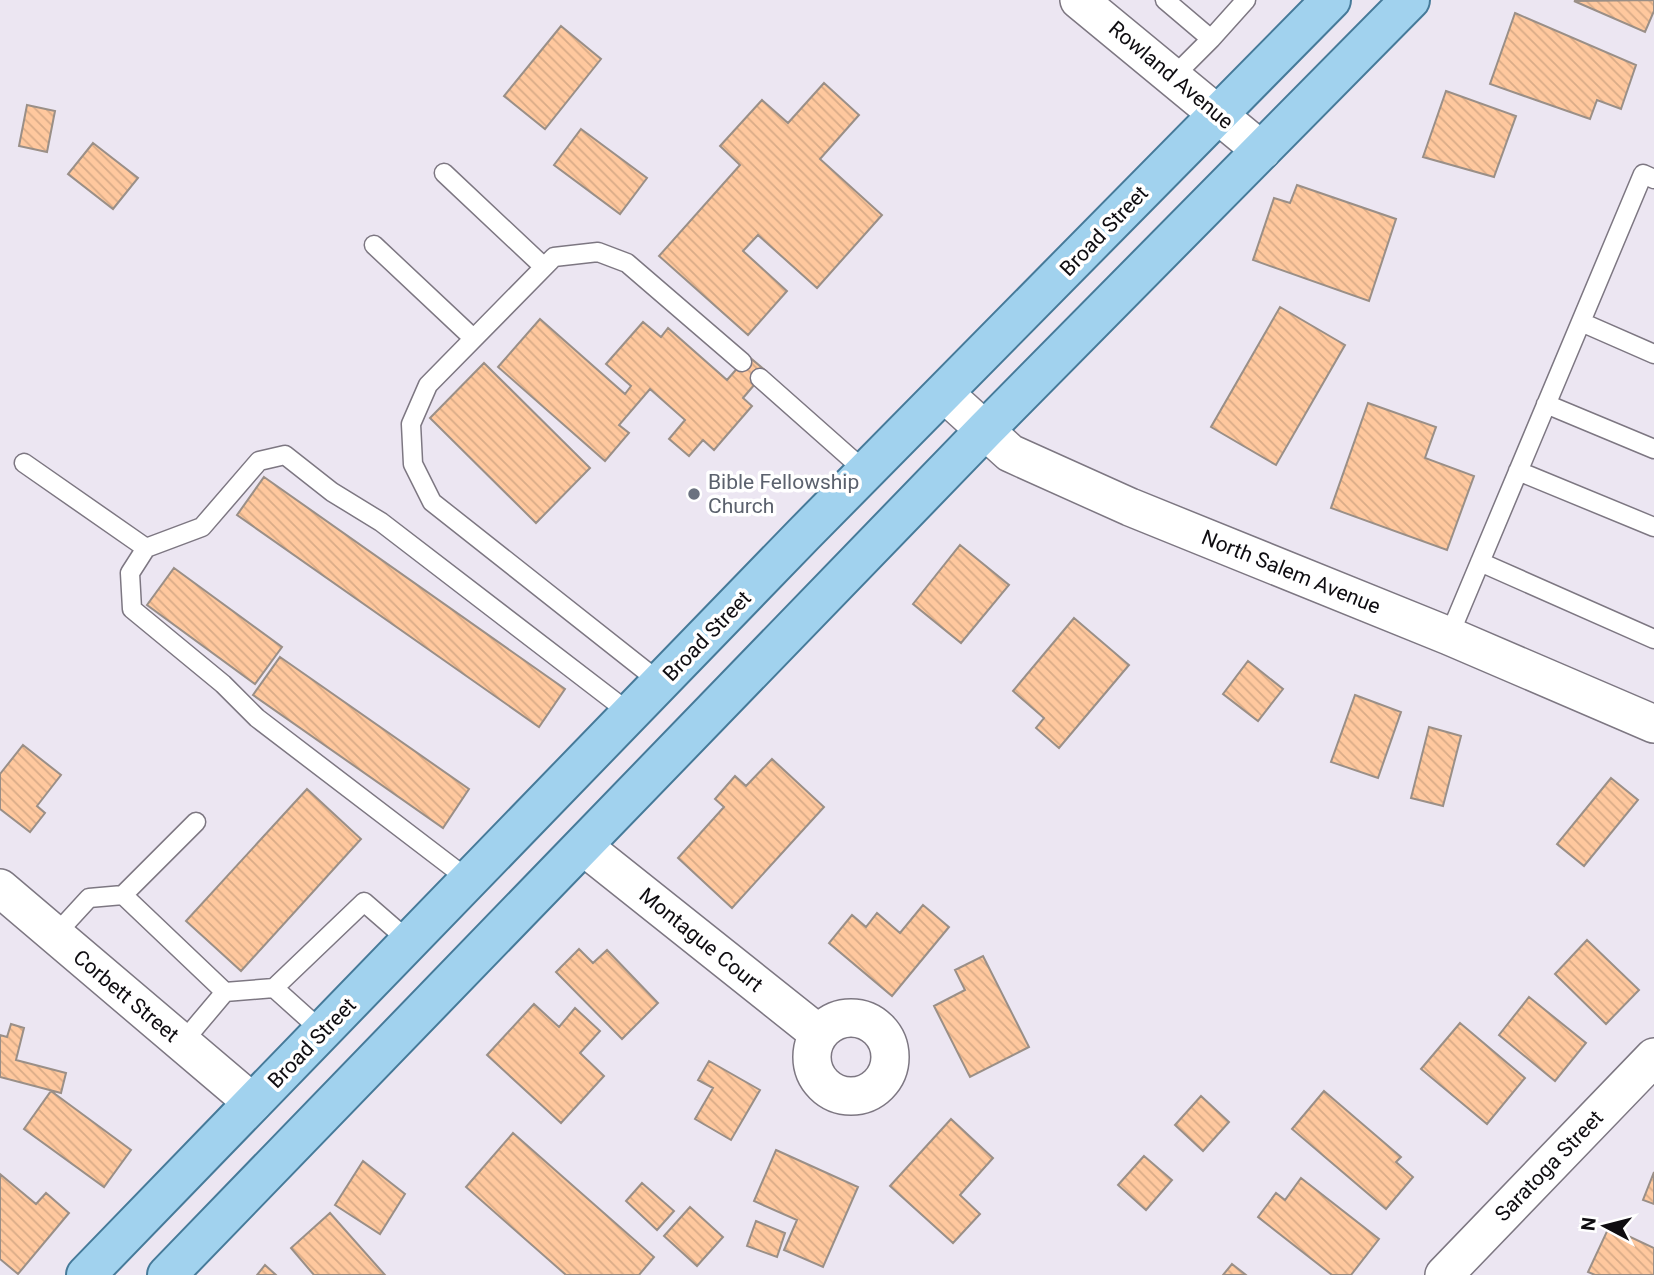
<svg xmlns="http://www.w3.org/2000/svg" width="1654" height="1275" viewBox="0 0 1654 1275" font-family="Roboto,sans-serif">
  <defs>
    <pattern id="building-back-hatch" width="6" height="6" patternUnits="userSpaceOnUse" patternTransform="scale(1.75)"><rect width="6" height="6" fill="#ffc89e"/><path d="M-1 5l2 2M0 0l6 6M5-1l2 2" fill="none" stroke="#d9ab87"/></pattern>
  </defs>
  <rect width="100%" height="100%" fill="#ece6f2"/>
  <path fill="url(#building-back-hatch)" stroke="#9a8f87" stroke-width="2" d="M1654,0v11l-9,21 -71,-31z
    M1515,13l121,52 -15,44 -24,-9 -7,19 -100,-35z
    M561,26l40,33 -56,70 -41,-33z
    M824,83l35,32 -39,44 62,56 -65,73 -59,-53 -15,16 44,40 -39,44 -89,-79 81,-91 -20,-19 42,-46 26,23z
    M1446,91l70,25 -22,61 -71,-20z
    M27,105l28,6 -8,41 -28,-6z
    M581,129l66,49 -27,36 -66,-49z
    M93,143l45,35 -25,31 -45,-35z
    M1297,185l99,34 -27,82 -116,-41 21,-62 16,5z
    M1280,307l65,38 -69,120 -65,-38z
    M540,319l85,75 6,-8 -25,-22 37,-42 18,15 7,-9 59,52 21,-24 18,15 -23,27 9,8 -38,44 -11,-10 -14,16 -20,-17 16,-19 -35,-31 -31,36 10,8 -24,28 -107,-94z
    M484,363l106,105 -54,55 -106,-105z
    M1368,403l68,24 -11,31 49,18 -27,74 -116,-42z
    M264,477l301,212 -26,38 -302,-212z
    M960,545l49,40 -48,58 -48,-39z
    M174,568l108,79 -27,37 -108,-79z
    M1074,618l55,47 -70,83 -23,-20 8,-10 -31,-27z
    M280,657l189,132 -26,39 -190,-133z
    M1248,661l35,28 -25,32 -35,-27z
    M1355,695l46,17 -23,66 -47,-16z
    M1429,727l32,9 -18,70 -32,-8z
    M23,745l38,30 -24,31 8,7 -15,19 -30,-23v-35z
    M772,759l52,48 -92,101 -54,-50 46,-51 -9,-8 20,-23 11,10z
    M1611,778l27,22 -54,66 -27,-22z
    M307,789l54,50 -120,132 -55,-50z
    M923,905l26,22 -57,69 -63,-53 23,-28 14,12 11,-14 23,20z
    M1587,940l52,50 -33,34 -51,-50z
    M579,949l14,14 14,-13 51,53 -36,36 -66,-67z
    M983,956l46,91 -59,30 -36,-71 31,-16 -10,-20z
    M1529,997l57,46 -31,38 -56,-46z
    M534,1004l25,23 16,-19 25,23 -20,22 24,23 -43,47 -74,-68z
    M1460,1023l65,55 -38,46 -66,-55z
    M11,1024l13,4 -8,32 50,13 -5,20 -61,-16v-42l7,2z
    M709,1061l51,29 -29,50 -36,-21 18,-31 -15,-8z
    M51,1091l80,59 -27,37 -80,-58z
    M1324,1091l77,66 -5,5 17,15 -27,32 -94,-80z
    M1201,1096l28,26 -26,29 -28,-26z
    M951,1119l42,39 -33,37 20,19 -27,29 -63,-57z
    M513,1133l141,124 -15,18h-73l-100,-88z
    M776,1150l82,37 -35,80 -39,-17 13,-30 -43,-19z
    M1144,1156l28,24 -26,30 -28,-25z
    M363,1161l42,33 -25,40 -45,-29z
    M1654,1172v32l-11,-4z
    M0,1174l36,30 10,-11 23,20 -51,61 -18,-15z
    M1301,1178l78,61 -28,36h-19l-74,-58 18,-24 9,7z
    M642,1183l32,28 -17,19 -31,-29z
    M690,1207l33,30 -26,29 -33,-30z
    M330,1213l55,62h-71l-23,-27z
    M756,1221l29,12 -8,24 -30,-11z
    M1609,1227l45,21v27h-59l-7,-3z
    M1232,1264l14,11h-23z
    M265,1265l11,10h-19z"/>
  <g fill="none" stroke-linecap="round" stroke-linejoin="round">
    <defs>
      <path id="lane" d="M1165,0l46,39
        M1173,77l38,-38 35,-39
        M444,173l100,94
        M374,245l99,93
        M1581,322l73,32
        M760,378l105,93
        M1546,404l108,45
        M24,463l122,85
        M1518,471l136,56
        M1480,562l174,77
        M1449,636l194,-462 11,5
        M661,683l-229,-181 -19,-38 -2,-40 17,-39 126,-128 44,-5 29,11 115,99
        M196,822l-73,73 102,97
        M469,880l-212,-162 -34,-34 -91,-75 -2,-36 16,-25 56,-21 57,-66 26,-6 47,37 49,30 250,192
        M55,935l34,-37 34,-3
        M323,1032l-49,-44 90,-86 46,40
        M182,1043l43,-51 49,-4"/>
      <path id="street" d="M1079,0l183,151
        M945,394l65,59 120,54 319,129 205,88
        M583,846l236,188
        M0,888l253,215
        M812 1057a39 39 0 1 1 78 0a39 39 0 1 1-78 0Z
        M1444,1275l210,-218"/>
      <path id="primary" d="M86,1275l717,-740 528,-535
        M167,1275l818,-845 425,-430"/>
    </defs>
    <use href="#lane" stroke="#7d7782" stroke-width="21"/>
    <use href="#street" stroke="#7d7782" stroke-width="40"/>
    <use href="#primary" stroke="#467a99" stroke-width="42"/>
    <use href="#lane" stroke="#fff" stroke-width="18"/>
    <use href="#street" stroke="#fff" stroke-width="37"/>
    <use href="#primary" stroke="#a1d2ee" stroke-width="38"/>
  </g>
  <circle fill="#6b7280" stroke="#fff" stroke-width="2.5" cx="694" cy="494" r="7"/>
  <g text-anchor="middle" stroke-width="7" stroke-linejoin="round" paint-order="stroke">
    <g font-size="21" fill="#0f0d11" stroke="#fff">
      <text transform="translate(1171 75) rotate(40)" y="7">Rowland Avenue</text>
      <text transform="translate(1104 231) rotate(-46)" y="7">Broad Street</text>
      <text transform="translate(1291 572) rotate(22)" y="7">North Salem Avenue</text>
      <text transform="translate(707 636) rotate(-46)" y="7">Broad Street</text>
      <text transform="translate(701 940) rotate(39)" y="7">Montague Court</text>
      <text transform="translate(126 996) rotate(40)" y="7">Corbett Street</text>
      <text transform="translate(312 1043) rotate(-46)" y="7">Broad Street</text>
      <text transform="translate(1549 1166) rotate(-46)" y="7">Saratoga Street</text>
    </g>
    <g font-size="21" fill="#5b616d" stroke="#fff" text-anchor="start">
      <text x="708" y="489">Bible Fellowship<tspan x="708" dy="24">Church</tspan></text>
    </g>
  </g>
  <g transform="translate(1605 1226) rotate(277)" stroke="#ffffff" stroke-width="5" paint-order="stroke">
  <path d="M0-5L12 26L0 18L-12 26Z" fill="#0f0d11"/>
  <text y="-10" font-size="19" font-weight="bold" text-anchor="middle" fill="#0f0d11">N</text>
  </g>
</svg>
